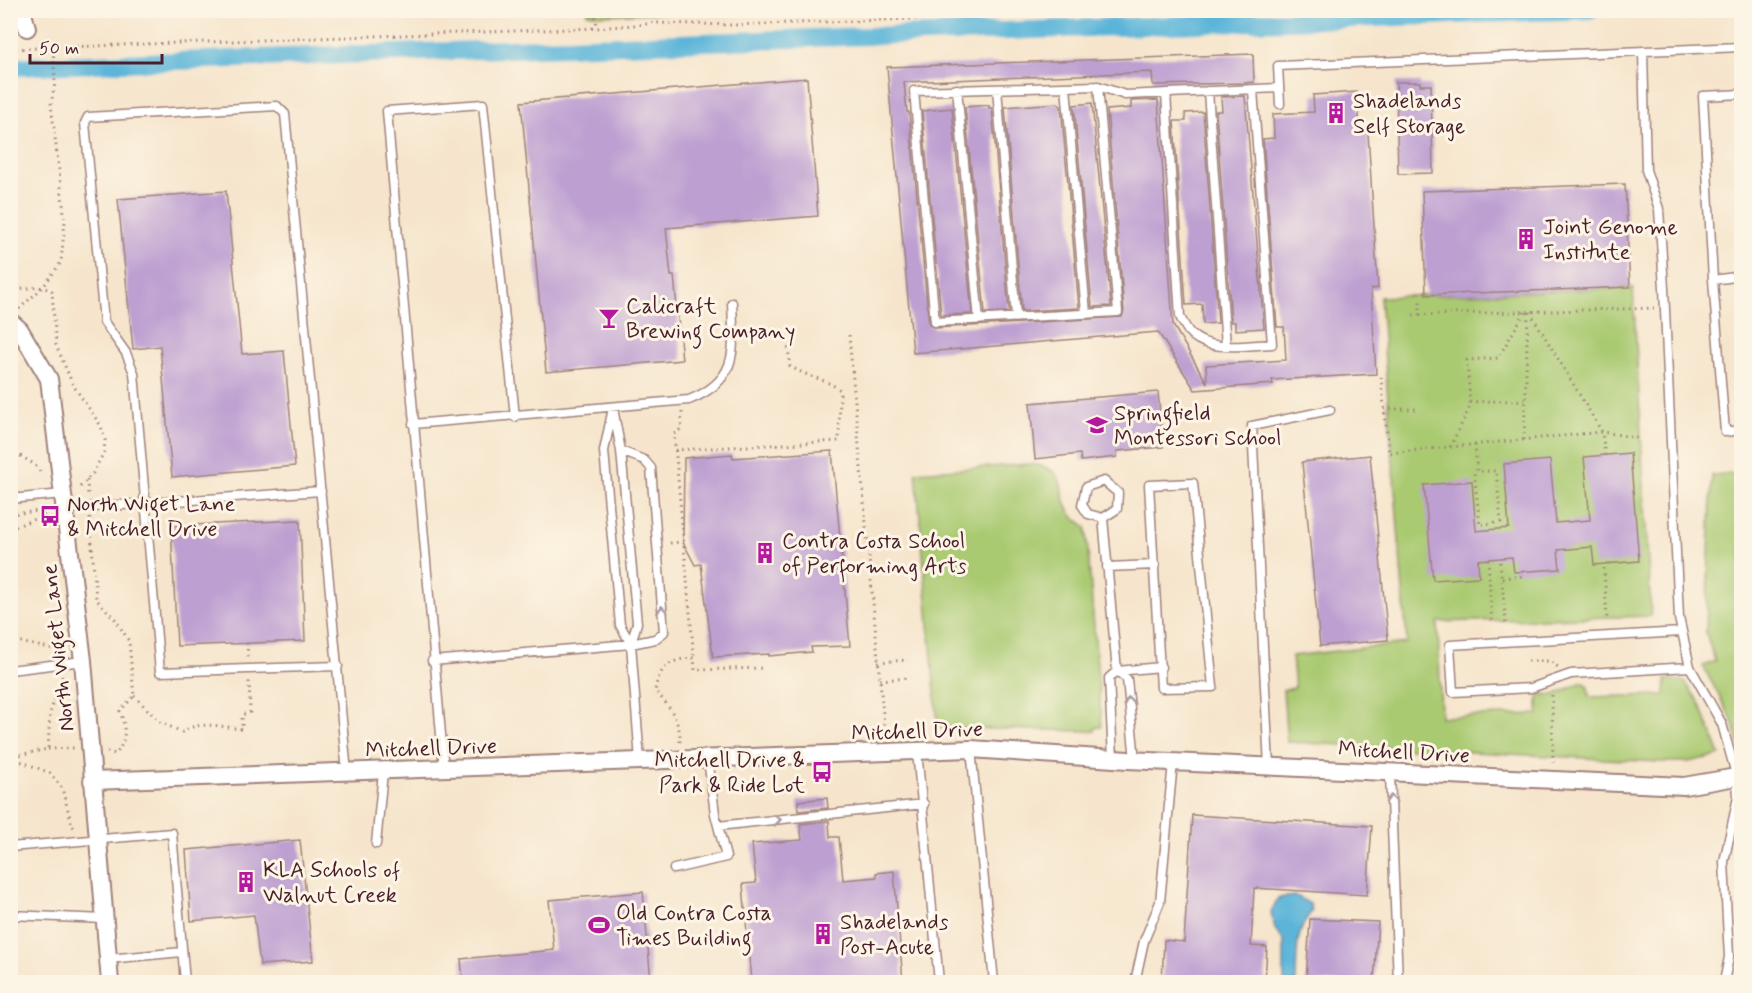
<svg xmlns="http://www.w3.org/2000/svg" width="1752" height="993" viewBox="0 0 1752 993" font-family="Mynerve,sans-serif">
  <rect width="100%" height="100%" fill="#fcf5e5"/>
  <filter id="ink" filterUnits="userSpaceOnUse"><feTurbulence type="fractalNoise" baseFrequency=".0167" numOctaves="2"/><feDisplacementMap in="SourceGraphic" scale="12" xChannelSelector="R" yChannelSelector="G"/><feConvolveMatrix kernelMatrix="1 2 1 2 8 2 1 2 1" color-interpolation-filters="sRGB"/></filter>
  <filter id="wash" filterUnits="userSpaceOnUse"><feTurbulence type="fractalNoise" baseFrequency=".008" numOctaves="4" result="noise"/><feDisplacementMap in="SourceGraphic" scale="24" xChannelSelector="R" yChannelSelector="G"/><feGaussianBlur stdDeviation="1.35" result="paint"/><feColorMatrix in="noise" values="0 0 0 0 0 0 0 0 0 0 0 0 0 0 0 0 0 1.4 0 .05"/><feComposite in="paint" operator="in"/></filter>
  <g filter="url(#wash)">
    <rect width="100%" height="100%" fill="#f6e5cc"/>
    <path fill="#aaca72" stroke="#7a744e" stroke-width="1.5" d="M587,11v-1l140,1 -127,4 -13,-2z
      M1633,288l18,328 -213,6 3,95 97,-3v-16l2,-4 15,1 27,-13 6,3 1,12 76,-2 1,-16 19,3 14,20 21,53 -32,7h-28l-373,-20 -4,-52 12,-2 -3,-32 115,-13 -27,-346z
      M1031,464c40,5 24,26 40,50 3,5 11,9 15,13l16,200h-6l-1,4 -157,-3 -22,-256z
      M1741,473h1l-1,278 -9,-31 -29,-54 12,-5 -9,-28 6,-158z"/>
    <path fill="#5bb5d9" stroke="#526a82" stroke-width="1.5" d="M1296,896l14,8 2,7c-18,21 -15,46 -16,71h-12v-41l-9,-12 -4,-17 7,-14z"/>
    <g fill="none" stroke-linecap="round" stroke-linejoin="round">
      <path stroke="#5bb5d9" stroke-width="18" d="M10,67l1580,-57"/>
    </g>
    <g id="blocks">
      <path fill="#bd9fd1" d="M1253,54l1,28 -10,1 -91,2 -1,-13 -248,10 3,30h2l20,213 6,3 187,-11 2,-6 -17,-201 24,-2v-7l27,-1 15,225 34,58 -1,-18 80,-5 -2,-33h-7l-14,-188 11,-1 -1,-24 41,-2 -1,-17 44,-3 3,41h8l10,155 -7,1 5,85 -104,6 1,4 -78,6 -37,-58 -245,21 -26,-286z
        M807,78l11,138 -152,12 5,48h3l8,84 -136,12 -25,-270z
        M1396,82h24v3h11l2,88 -35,1z
        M1245,96l19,232 -29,2v-8h-4l-15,-211h6l-1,-14z
        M1058,103l3,3 18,202 -57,3 -17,-204z
        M1092,103l19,203 -19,1 -18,-202z
        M989,105v3h3l17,204 -24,1 -20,-206z
        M952,108l20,206 -31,1 -19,-204z
        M1203,112l15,211 -15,1 -1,-20 -16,1 -12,-184h12l-1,-8z
        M1625,184l5,103 -204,8 -4,-104z
        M226,191l16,163 42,-3 11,115 -123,11 -12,-131 -27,3 -15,-150z
        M1158,392l5,55 -46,4v6l-36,4 -1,-7 -45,5 -5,-56z
        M832,451l18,195 -39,1 1,5 -43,4v-2l-56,3 -12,-93 -6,1 -12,-23 1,-84 48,-4 1,4z
        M1630,453l9,108 -45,4 -2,-18 -34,3 2,19 -46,3 -2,-15 -34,3 1,17 -46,3 -9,-95 48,-4 4,50 33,-3 -5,-64 46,-4 6,63 34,-3 -6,-63z
        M1370,455l18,185 -68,6 -18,-184z
        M300,520l5,121 -128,5 -6,-120z
        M827,798l1,10 -29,3 -1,-10z
        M1192,815l180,11 -5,69 -113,-7 -3,58 16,1 -2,35h-103l2,-42 20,2z
        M829,821l1,16h9l4,43 34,-3 -1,-4 18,-2 9,111h-152l-8,-98 13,-1 -4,-39 50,-4 -2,-16z
        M300,840l13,121 -53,4 -6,-50 -63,6 -5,-71z
        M643,892l8,90h-188l-2,-23 93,-9 -5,-50z
        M1310,919l68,3 -4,60h-68z"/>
    </g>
  </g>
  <g filter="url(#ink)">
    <use href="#blocks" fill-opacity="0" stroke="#a0827c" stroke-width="1.5"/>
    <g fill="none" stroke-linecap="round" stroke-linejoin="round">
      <defs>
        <path id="lane" d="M1643,51l3,119 13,39 5,79 15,330 11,49 32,57 15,54 1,19 -14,65 5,95 -5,25
          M1098,86l20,226 -183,10 -21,-231 184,-5 27,9 154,-7
          M1066,87l20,226
          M957,89l22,231
          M997,89l19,228
          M1208,91l18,255
          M1166,93l14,224c3,5 6,12 10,16 18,20 58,12 82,11l-19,-254
          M1280,104l-2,-38 464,-19
          M10,139h1
          M1742,276l-29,4 12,152 17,-2
          M1713,280l-10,-184 39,-2
          M613,408l8,43 16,172 -6,21 -11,-19 -16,-174z
          M413,424l276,-24c50,-20 45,-49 43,-97
          M621,451l23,9 7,8 13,164 -9,7 -24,5
          M1104,481l14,12 -1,16 -14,9 -15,-4 -6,-9 4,-18z
          M1193,483l20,204 -52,1 -12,-203z
          M10,499l53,-5
          M65,509l256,-18
          M1103,518l14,153 44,-4
          M1107,567l48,-2
          M1682,632l-232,13 3,47 78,-4 40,-14 119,-7
          M432,661l199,-17 9,117
          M338,666l-178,6 -26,-299 -8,-20 -22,-31 -19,-199 3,-6 189,-11 8,8 62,659
          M10,670l73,-9
          M971,749l23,233
          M917,751l22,231
          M1113,758l-4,-80 8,-7 10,8 8,81
          M1269,767l-17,-341 78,-16
          M444,769l-57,-658 96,-7 32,313
          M1390,773l8,209
          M718,826l206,-22
          M376,844l7,-72
          M10,847l162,-14 13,149
          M674,869l52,-12 -11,-43 -7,-56
          M10,915l95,4
          M108,959l74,-7
          M1135,982l9,-41 16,-39 13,-140"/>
        <path id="street" d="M22,10l5,18
          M10,321l10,9 29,49 34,282 27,321
          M92,781l879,-32 157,11 556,26 58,-10"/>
      </defs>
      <use href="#lane" stroke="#a0827c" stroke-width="11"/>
      <use href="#street" stroke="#a0827c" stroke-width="20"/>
      <path stroke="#a0827c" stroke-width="3" stroke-dasharray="1.5 4.5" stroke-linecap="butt" d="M595,10l2,18
        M10,49l587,-21 61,-5 76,2 447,-15
        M10,286c15,6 29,-3 42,5l4,54 17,40 28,41 4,14 -1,12 -11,21 -14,15
        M19,309l25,-23 17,-24 4,-41 -14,-117 4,-21 -2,-36
        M1530,312l72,120 3,23
        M1413,315l241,-7
        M1420,315v-16
        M849,335l36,401
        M1381,377l8,76 213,-21 36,6
        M1525,400l-55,2 -3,-42 31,-2 27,-46
        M1384,409h34
        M682,412l-1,17 -7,5 20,224
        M1524,440l4,-127
        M1475,445l2,26h19l5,51 -21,3 -6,-53 3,-1
        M1450,447l20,-40
        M10,450l24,14 8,10
        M675,450l164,-9 1,-51c-15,-12 -34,-13 -50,-24l-2,-19
        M87,480l1,17
        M10,514l40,-4
        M90,518l6,81 19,20 14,22 5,55 -14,15c6,17 7,28 -4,43l-9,-2
        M10,529l39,-16
        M670,543l13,-1
        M1488,559l4,64
        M1500,562l6,61
        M1604,568l3,51
        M1502,578l21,-2
        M10,636c14,10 31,9 47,14
        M247,643l1,15
        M1528,661h22l8,6
        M878,662l30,-2
        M880,680l30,-2
        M1552,695l1,69
        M134,696l26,26 22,10c17,-12 41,-5 60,-3v-14l8,-3 -1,-32
        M680,742c1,-20 -11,-37 -25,-51 4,-25 16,-32 39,-33l1,12 69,-2
        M48,749l26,-1
        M14,756l34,-7 2,-36 13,-38
        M10,757l40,16 12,15 10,37 4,5"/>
      <use href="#lane" stroke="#fff" stroke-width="8"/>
      <use href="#street" stroke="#fff" stroke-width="16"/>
    </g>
    <defs><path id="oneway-chevron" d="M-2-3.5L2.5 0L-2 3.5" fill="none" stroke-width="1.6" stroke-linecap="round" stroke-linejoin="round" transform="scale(1.5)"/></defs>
    <g stroke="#ae9aa0">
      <use href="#oneway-chevron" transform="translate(662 610) rotate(-95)"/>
      <use href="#oneway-chevron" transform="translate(1129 701) rotate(-95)"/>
      <use href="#oneway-chevron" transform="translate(1391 799) rotate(-92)"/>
      <use href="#oneway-chevron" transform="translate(777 820) rotate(-6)"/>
    </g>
  </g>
  <defs>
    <symbol id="building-bare" viewBox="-9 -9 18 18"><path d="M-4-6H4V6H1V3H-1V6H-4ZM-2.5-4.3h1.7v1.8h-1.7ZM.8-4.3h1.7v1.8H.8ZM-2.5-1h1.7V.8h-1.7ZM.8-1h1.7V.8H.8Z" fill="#b5179e" stroke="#fcf5e5" stroke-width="2.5" paint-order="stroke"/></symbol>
    <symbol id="bar-bare" viewBox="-9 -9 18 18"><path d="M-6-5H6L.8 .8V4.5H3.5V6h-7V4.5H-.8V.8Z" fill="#b5179e" stroke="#fcf5e5" stroke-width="2.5" paint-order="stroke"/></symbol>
    <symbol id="school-bare" viewBox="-9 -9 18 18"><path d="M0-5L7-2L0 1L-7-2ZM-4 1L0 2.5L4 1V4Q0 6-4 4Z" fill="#b5179e" stroke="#fcf5e5" stroke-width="2.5" paint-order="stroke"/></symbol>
    <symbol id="bus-bare" viewBox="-9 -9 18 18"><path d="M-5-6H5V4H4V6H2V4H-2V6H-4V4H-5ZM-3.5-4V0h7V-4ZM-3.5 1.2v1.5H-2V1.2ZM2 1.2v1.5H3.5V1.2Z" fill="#b5179e" stroke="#fcf5e5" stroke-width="2.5" paint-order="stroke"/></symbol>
    <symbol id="stadium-bare" viewBox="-9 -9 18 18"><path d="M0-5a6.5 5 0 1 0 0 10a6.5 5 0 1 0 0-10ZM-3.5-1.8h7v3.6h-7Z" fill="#b5179e" stroke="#fcf5e5" stroke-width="2.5" paint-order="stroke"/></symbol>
  </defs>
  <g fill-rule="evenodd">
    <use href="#building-bare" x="1321" y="98" width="30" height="30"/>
    <use href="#building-bare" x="1511" y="224" width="30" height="30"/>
    <use href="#bar-bare" x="594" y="303" width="30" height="30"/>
    <use href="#school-bare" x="1082" y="410" width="30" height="30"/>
    <use href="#bus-bare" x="35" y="501" width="30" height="30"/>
    <use href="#building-bare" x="750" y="538" width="30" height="30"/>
    <use href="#bus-bare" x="807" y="757" width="30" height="30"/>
    <use href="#building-bare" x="231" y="867" width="30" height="30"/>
    <use href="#stadium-bare" x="584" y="910" width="30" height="30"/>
    <use href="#building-bare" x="808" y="919" width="30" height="30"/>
  </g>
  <g text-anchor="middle" stroke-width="6" stroke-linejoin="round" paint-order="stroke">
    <g font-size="22" fill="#4a1f2b" stroke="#fcf5e5" text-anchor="start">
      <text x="1353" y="108">Shadelands<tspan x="1353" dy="25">Self Storage</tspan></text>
      <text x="1543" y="234">Joint Genome<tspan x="1543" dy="25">Institute</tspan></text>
      <text x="626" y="313">Calicraft<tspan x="626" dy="25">Brewing Company</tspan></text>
      <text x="1114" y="420">Springfield<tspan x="1114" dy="25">Montessori School</tspan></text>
      <text x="67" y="511">North Wiget Lane<tspan x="67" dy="25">&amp; Mitchell Drive</tspan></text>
      <text x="782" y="548">Contra Costa School<tspan x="782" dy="25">of Performing Arts</tspan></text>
      <text x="805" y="767" text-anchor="end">Mitchell Drive &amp;<tspan x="805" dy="25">Park &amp; Ride Lot</tspan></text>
      <text x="263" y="877">KLA Schools of<tspan x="263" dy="25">Walnut Creek</tspan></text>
      <text x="616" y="920">Old Contra Costa<tspan x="616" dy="25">Times Building</tspan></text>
      <text x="840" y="929">Shadelands<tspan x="840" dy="25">Post-Acute</tspan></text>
    </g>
    <g font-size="22" fill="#4a1f2b" stroke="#fcf5e5">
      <text transform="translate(57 648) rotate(-96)" y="8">North Wiget Lane</text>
      <text transform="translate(917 730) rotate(-2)" y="8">Mitchell Drive</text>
      <text transform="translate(431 747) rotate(-2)" y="8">Mitchell Drive</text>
      <text transform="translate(1404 751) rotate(3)" y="8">Mitchell Drive</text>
    </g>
  </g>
  <rect width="1752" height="993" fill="none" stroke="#fcf5e5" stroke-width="36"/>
  <path d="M30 54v9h132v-9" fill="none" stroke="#4a1f2b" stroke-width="3"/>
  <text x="39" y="54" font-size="18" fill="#4a1f2b" stroke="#fcf5e5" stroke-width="4.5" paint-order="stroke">50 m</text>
</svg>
